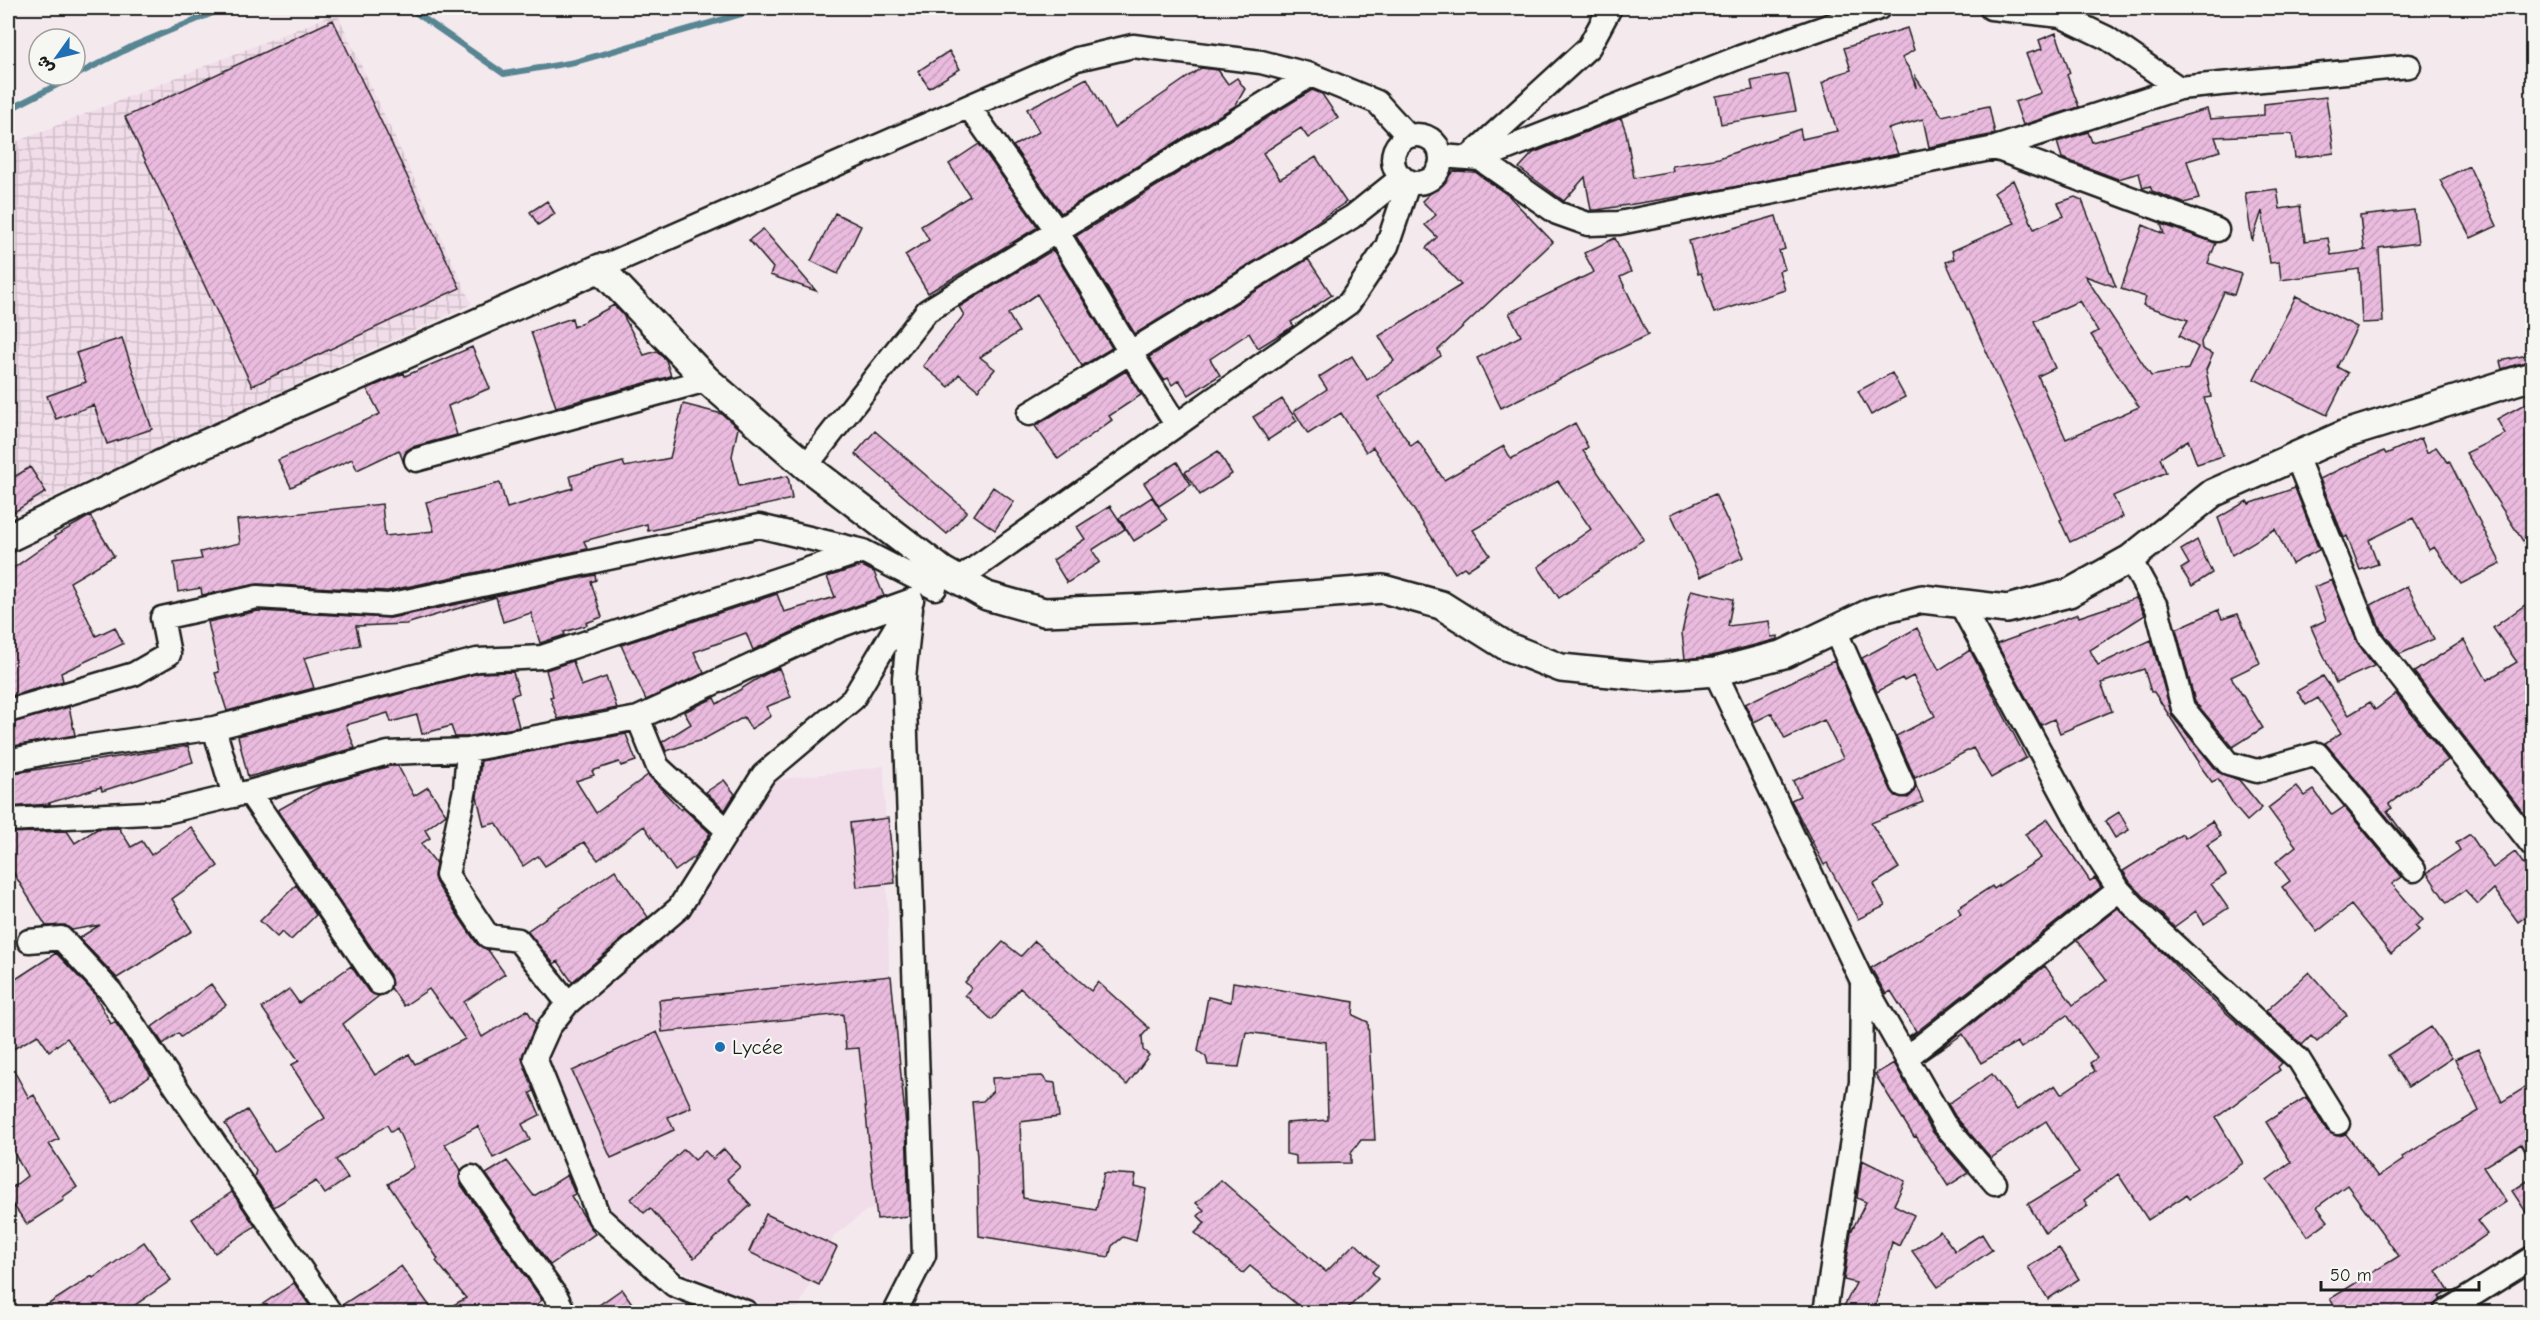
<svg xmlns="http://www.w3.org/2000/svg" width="2540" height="1320" viewBox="0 0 2540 1320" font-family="'Comic Neue','Playpen Sans Arabic',sans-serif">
  <defs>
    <pattern id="industrial-grid" width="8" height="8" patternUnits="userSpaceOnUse" patternTransform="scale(1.5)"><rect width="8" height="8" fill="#f1dce9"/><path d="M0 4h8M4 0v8" fill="none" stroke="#cebcc7"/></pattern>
    <pattern id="building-hatch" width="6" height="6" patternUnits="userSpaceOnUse" patternTransform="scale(1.5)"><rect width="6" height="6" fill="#eabbde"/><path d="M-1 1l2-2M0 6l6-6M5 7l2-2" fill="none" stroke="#c8a0be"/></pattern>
  </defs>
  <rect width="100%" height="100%" fill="#f4eaee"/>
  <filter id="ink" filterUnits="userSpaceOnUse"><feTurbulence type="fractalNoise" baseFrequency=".0167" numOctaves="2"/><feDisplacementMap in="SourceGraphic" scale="12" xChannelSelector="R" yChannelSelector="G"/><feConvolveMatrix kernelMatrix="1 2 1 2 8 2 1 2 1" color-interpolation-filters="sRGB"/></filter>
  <g filter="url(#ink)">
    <path fill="#f1dce9" d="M884,766l11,438 -29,7 -31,24 -39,77h-17l-108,-46 -66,-51 -62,-153 11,-29 125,-110 96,-143z"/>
    <path fill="url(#industrial-grid)" d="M337,13l135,291 -464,213v-372z"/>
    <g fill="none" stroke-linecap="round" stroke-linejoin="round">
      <path stroke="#598592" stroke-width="6" d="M409,8l95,66 71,-12 187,-54
        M8,110l127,-65 90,-37"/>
    </g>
    <path fill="url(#building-hatch)" stroke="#1c1c1c" stroke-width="1.5" fill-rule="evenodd" d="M333,20l127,268 -208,98 -127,-269z
      M1907,28l7,22 -12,8 8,12 6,18 -1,-12 27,40 47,-10 6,28 -66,13 -6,-28 -35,10 10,25 -185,37 -116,19h-6l-6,-33 -21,24 -45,-33 14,-15 88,-35 5,14 8,46 39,-7 -1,-5 47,-8 81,-29 2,10 35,-8 -15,-48 13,-8 16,-5 -7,-22z
      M2056,33l14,40 -3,2 12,32 -56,18 -8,-23 26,-9 -15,-39 16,-5 -3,-9z
      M949,51l11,18 -31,19 -11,-17z
      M1201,68l17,2 10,14 9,-6 8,11 -10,17 -174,107 -48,-67 26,-14 -12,-23 60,-31 27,50z
      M1788,74l8,37 -75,13 -5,-28 37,-6 -2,-9z
      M1312,90l10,4 16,24 -30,20 -7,-10 -38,25 17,26 36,-22 30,45 -50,34 -161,98 -59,-98z
      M2326,97l8,56 -39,5 -3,-24 -77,3 5,14 -33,10 12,38 -15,4 -32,-12 -2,-5 -7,2 -4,-15 -21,6 -56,-21 -5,-16 31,-10 4,10 115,-33 3,10 54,-4v-11z
      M979,144l59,83 -110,66 -23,-38 24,-15 -8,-14 49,-30 -21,-32z
      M2469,166l28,60 -26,12 -31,-58z
      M1454,171l21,1 34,24 44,46 -115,108 3,6 -63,41 33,49 7,-5 26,39 60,-34 7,13 64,-36 13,24 -5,4 61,88 -85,59 -21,-31 53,-38 -33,-48 -85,49 17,25 -23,15 -3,-3 -9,6 -82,-126 -7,5 -25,-39 -33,21 -14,-23 33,-22 -8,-12 33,-21 15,24 27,-19 -15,-25 82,-51 -35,-37 11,-11 -12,-12 11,-10 -14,-14z
      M2013,180l21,49 30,-13 -6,-13 17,-6 7,3 34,87 -31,-11 66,100 37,-7 10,-22 -19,-11 9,-16 -45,-15 3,-8 -25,-8 22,-64 21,9 -3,-10 55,19 -8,20 33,11 -7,21 -10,-3 -23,50 1,7 11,5 -7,16 5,27 -7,1 19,58 -26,8 -9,-24 -28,18 6,14 -53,24 10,21 -53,25 -10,-22 2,-1 -116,-257 8,-3 -2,-8 63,-28 -21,-30zM2079,301l19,30 -7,4 48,72 -73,32 -28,-63 17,-8 -21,-47z
      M2277,189l3,20 20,-3 5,35 23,-3 3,17 36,-5h-3l-4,-34 54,-6 4,33 -39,5 4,74 -21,1 -3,-54 -78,11 -2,-18 -9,1 -8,-52 -10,30 -7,-48z
      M547,201l8,13 -17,11 -8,-13z
      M835,213l26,13 -23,48 -27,-13z
      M1776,216l9,33 -6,2 6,18 -6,2 6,19 -71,23 -13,-40 -3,1 -9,-33z
      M763,229l53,62 -46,-16 3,-7 -24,-28z
      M1615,238l16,34 -11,5 28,58 -147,73 -24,-50 44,-22 -12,-23 85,-41 -10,-19z
      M1053,250l59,98 -30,18 -45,-72 -29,20 11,18 -39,25 15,12 -17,21 -19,-16 -10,13 -26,-21 41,-51 -5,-8z
      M1308,259l24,36 -41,27 3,4 -36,22 -9,-15 -39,26 10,16 -31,20 -10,-15 -7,5 -4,-7 -4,2 -15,-23z
      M2296,296l61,31 -20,40 11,6 -21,42 -73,-36z
      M614,305l9,10 21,40 13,-4 9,9 5,16 -115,31 -25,-75 41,-14 2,9z
      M122,338l30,91 -45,15 -13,-39 -38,14 -9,-23 39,-14 -10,-29z
      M472,347l18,41 -42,18 9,29 -45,12 -6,4 -3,10 -4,-11 -42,20 -5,-11 -61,28 -13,-27 102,-46 -13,-25 37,-16 1,3z
      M2527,355l1,6 -26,8 -2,-8z
      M1126,371l15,24 -32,21 3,4 -54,39 -23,-33z
      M1892,373l13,24 -34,18 -13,-24z
      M1282,399l15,22 -29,19 -15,-23z
      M2532,400v155l-66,-102 39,-19 -8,-15z
      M683,404l39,10 16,14 -6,28 7,30 49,-10 4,23 -144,32 -1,-7 -63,17 3,8 -200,42 -129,-7 -56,11 -1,-7 -23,4 -4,-29 28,-4 -2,-7 40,-9 -3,-23 145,-16 3,32 49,-5 -8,-29 74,-19 7,25 66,-20 -3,-12 53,-14 2,5 45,-9z
      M875,431l92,80 -20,23 -92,-80z
      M2421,438l6,15 9,-6 11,15 2,-1 52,103 -40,20 -27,-37 -5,3 -16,-32 -44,22 9,24 -18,6 -13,-34 -3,2 -24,-59 20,-10 44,-18 2,3z
      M1218,451l14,23 -32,21 -15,-23z
      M1177,462l14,23 -32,21 -15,-23z
      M30,467l16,25 -32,20 -6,-10v-21z
      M993,487l21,15 -19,28 -21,-15z
      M2295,488l24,62 -27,14 -17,-35 -43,26 -14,-37 29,-17 2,3z
      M1715,494l29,63 -44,20 -29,-63z
      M1152,497l15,23 -33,21 -15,-23z
      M1110,506l15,23 -33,21 8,12 -33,21 -14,-23 32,-21 -8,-12z
      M90,516l24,40 -44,26 26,54 19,-9 8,17 -62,29 2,8 -55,16v-125l48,-34 -1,-2z
      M2197,540l15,33 -20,13 -11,-17 8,-5 -8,-14z
      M862,566l12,6 10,24 -59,21 -72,33 -7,-17 -52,19 10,21 -58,27 -25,-55 156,-51 7,18 51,-15 -8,-20z
      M595,575l1,5 -5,2 11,35 -16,6 1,2 -23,7 1,3 -25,8 -9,-30 -28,9 -7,-25 -90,27 -50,2 4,19 -56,13 10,30 -87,23 -12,-38 4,-1 -11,-50 50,-11 133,7z
      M2332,580l25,62 17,24 -38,17 -25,-56 15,-7 -12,-33z
      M2407,586l27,53 -34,15 -19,-24 -10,-25z
      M1691,590l42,9 -5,27 41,-5 2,16 7,-1v3l-66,17 -27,3 -3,-26z
      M2136,598l9,17 -55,35 8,15 53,-25 21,76 46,56 21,8 23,28 -15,13 -12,-14 -17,-28 -6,3 -14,-19 1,-1 -45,-70h-3l-7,-23 -43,14 11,28 -52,22 -6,-14 -13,6 -44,-81 81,-30 1,3z
      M2532,600v224l-118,-152 50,-32 23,40 30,-18 -24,-34z
      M2218,610l4,9 16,-5 22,49 -29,14 32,51 -30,19 -38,-45 -19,-73z
      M1917,628l22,42 31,-20 56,108 -35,20 -18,-30 -58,30 -19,-42 39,-20 -22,-40 -9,5 -2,-3 -25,14 -15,-34z
      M573,661l8,25 25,-9 11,31 -59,11 -8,-22 3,-1 -7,-26z
      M1834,661l57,129 5,6 12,2 5,-5 3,-7 7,16 -52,21 28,45 -25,16 11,22 -27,13 -31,-56 -3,2 -33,-65 9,-4 -7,-15 50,-23 -19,-38 -39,19 -13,-26 -18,9 -9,-18z
      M779,668l12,29 -25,10 5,9 -20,13 -7,-12 -42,23 -36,11 -4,-9 29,-18 -7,-12 30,-14 3,6 45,-28z
      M513,672l6,21 -8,3 8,31 -53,10h-11l-4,-11 -29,8 -5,-19 -26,7 -3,-9 -42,12 9,23 -107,29 -10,-41 241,-63z
      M2323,676l26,39 21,-13 5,8 21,-16 52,66 -59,44 3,4 -5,3 32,44 -94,-112 16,-10 -23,-35 -12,7 -9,-14z
      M69,707l6,28 -67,12v-23z
      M626,734l10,27 -15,5 -2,-4 -27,9 2,4 -18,6 20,32 52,-38 33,35 2,-2 27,25 -14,23 -21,15 -31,-45 -46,34 -14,-18 -39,24 -7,-10 -15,10 -27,-43 -12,3 -7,-29 4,-36z
      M188,746l5,16 -91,29 -1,-4 -52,16 1,1 -42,3v-33z
      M390,766h8l16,30 14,-9 18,27 -21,16 5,8 -9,6 15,19 -2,14 2,6 41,61 11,6 17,24 -41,28 18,35 45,-27 9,14 -14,33 12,34 -4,2 10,22 -18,9 8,16 -37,18 -15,-32 -33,18 16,26 -2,8 2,7 81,115 -5,4 7,8h-103l25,-14 -30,-37 2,-2 -50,-75 26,-17 -17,-39 -6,4 -4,-7 -51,35 12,18 -23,16 -9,-13 -42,26 -20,-30 2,-6 -31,-47 22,-14 27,42 51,-34 -34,-53 8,-4 -37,-53 27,-19 10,14 52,-37 17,25 11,5 -36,28 32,51 34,-21 6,10 50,-25 -36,-50 -25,17 -13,-18 -1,-13 -112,-165 43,-24z
      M724,780l11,14 -10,16 -19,-18z
      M2297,786l8,10 9,-6 18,25 12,-8 58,70 -10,7 31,36 -8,6 4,4 -28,24 -40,-49 -34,27 -35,-45 8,-6 -14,-19 20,-16 -28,-38z
      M2119,812l10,18 -14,8 -10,-17z
      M888,818l7,65 -38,4 -7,-64z
      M2048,819l42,62 5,-3 6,9 -191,150 -1,-1 7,-5 -25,-40 -5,3 -15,-26 90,-54 -3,-6 34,-22 2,3 47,-31 -16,-24z
      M2212,821l9,15 -14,9 19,30 -15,9 17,24 -24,16 -8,-13 -22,16 -44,-45 -7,-11 59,-37 3,4z
      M191,827l27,39 -46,33 20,32 -75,47 -38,-40 21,-13 -28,5 -7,-5 -19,1 -38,-62v-31l59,-2 8,12 22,-14 22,-1 12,19 11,-6 9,14z
      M2470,834l23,34 22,-16 17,24v36l-14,10 -24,-33 -16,15 -13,-14 -18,13 -20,-30 33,-23 -4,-7z
      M615,870l33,47 -76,65 -14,-21 -4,3 -27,-33z
      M296,885l20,30 -25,25 -9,-8 -5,5 -17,-16z
      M2118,908l72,72 92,83 -4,4 2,3 -64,48 27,45 -54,36 -3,-4 -38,25 -30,-46 -34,26 4,6 -43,27 -17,-29 51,-31 -33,-52 -55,37 -36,-42 -7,-12 44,-30 25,36 38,-25 6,9 34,-23 -5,-8 7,-5 -30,-43 -46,33 -4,-6 -36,21 -18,-29 -39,27 121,-95 28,39 34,-25 -30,-40z
      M1035,941l56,50 7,-9 51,46 -7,8 1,14 6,5 -22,30 -107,-97 -28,32 -27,-25 6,-7 -6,-6 38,-40 18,14z
      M56,953l38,40 17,31 4,-2 36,53 -38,27 -46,-64 -18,13 -11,-16 -30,17v-68z
      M2309,972l38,43 -30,27 -6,-6 -9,9 -36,-34z
      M891,976l15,149 3,91 -32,3 -18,-171 -13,1 -3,-35 -181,18 -3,-32z
      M1233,982l121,20 -1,13 15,7 7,118h-14l-10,13v10l-55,1v-8l-10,-2v-31l42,-3 -2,-78 -80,-10 -7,35 -31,-2 -2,-8 -8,-6 10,-54 23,5z
      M211,984l15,21 -45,32 -3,-4 -15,11 -11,-17z
      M2431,1027l21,31 -44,29 -20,-32z
      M657,1032l34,75 -23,10 6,13 -63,28 -39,-87z
      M2478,1049l24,53 30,-19v80l-11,-19 -38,23 23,35 -29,19 10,13 -51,37 13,20 -10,6 2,2 -8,6 -1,7h-94l-8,-13 69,-43 -52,-71 -30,22 11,14 -20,15 -41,-56 24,-18 -25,-40 40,-25 21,34 11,5 8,-2 32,43 25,-17 -1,-3 77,-46 -24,-52z
      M8,1060l21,38 5,-3 25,44 -10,5 28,43 -14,10 1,3 -37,24 -19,-26v-7l19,-15 -19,-34z
      M1894,1063l38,68 36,42 -20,13 -32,-50 -2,1 -39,-63z
      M1042,1076l6,6 7,1 4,34 -39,5 3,76 73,12 8,-37 32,2 -2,11 12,3 -10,52 -13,-4 -11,9 -3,11 -130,-21 -2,-79 -5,-55 11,-1 10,-10 -1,-13z
      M684,1149l11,11 10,-9 8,8 11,-10 16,18 -13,12 24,26 -57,53 -44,-50 -6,5 -13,-14z
      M1862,1160l43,21 -11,24 20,10 -15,31 -7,-4 -18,70h-33l15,-29 -12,-3 7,-48 15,-30 -9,-4z
      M507,1161l27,35 33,-21 8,19 -4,2 24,38 -45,31 -64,-91z
      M2532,1178v43l-20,-30z
      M1221,1180l105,92 29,-29 23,22 -6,7 6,7 -34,33h-7l-5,-4 -26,4 -56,-46 -7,7 -48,-40 10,-10 -7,-7 6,-6 -8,-7z
      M232,1192l23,34 -40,27 -23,-34z
      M766,1214l71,33 -18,38 -70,-33z
      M1940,1231l15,20 27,-17 10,16 -54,37 -26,-36z
      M144,1242l27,38 -46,32h-89l56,-36 1,2z
      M2059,1248l20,31 -31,20 -20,-32z
      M401,1266l33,46h-91l-1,-7z
      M294,1283l20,29h-63z
      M622,1289l16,23h-49z"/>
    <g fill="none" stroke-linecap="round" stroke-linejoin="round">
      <defs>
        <path id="minor" d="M1991,8l70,8 46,22 72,50
          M969,107l88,124 73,121 46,72
          M1393 159a24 24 0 1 1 48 0a24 24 0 1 1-48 0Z
          M1995,148l222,82
          M1441,156l39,3 77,54 31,11 31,-1 376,-75 184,-60 230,-22
          M1468,158l121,-111 21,-39
          M1480,159l260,-102 139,-49
          M600,268l477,-209 56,-13 128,16 50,13 66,27 31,34
          M1029,414l323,-197 50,-40
          M2296,456l73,181 163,208
          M416,460l291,-80
          M806,466l121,-155 384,-236
          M2130,559l27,49 26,100 45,55 29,8 60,-17 97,116
          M958,580l391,-277 38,-57 22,-65
          M1961,605l134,248 24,37 26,28 154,142 39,63
          M1835,630l68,155
          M1715,672l147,309 -1,101 -36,230
          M8,711l126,-37 35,-20 -7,-36 95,-21 131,8 371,-79 104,25 72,37
          M638,718l20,49 70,64
          M214,728l20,68
          M468,750l-3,39 -18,86 41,61 30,4 50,63
          M8,761l42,-9 164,-24 263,-68 65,-3 321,-106
          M249,792l130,191
          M8,820l158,-8 83,-20 139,-39 80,-3 170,-32 193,-89 81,-29
          M29,941l32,-3 50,54 219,320
          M1863,982l81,142 51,59
          M1906,1058l213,-168
          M472,1177l85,121 7,14
          M746,1312l-72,-27 -75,-68 -64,-159 14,-31 19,-24 111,-95 84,-133 90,-76 59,-99
          M895,1312l29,-57 -20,-577 7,-70
          M2445,1312l87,-54"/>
        <path id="tertiary" d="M8,538l170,-82 422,-188 107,112 99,86 137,105 44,25 57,16 106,-4 233,-19 58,16 65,41 55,22 90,9 64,-5 69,-18 90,-43 48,-12 85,10 62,-16 61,-34 83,-66 130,-58 189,-59"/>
      </defs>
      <use href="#minor" stroke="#1c1c1c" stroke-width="27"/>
      <use href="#tertiary" stroke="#1c1c1c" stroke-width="32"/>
      <use href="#minor" stroke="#f6f6f2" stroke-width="22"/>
      <use href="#tertiary" stroke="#f6f6f2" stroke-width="27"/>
    </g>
  </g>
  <circle fill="#1f6fb2" stroke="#f6f6f2" stroke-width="2" cx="720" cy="1047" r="6"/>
  <g text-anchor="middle" stroke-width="4.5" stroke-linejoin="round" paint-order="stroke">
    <g font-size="21" fill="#1c1c1c" stroke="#f6f6f2" text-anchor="start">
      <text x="732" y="1054">Lycée</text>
    </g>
  </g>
  <rect width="2540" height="1320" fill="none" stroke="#f6f6f2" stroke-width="30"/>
  <rect x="15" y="15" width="2510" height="1290" fill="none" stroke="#1c1c1c" stroke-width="2" filter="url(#ink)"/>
  <g transform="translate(57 57) rotate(236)"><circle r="28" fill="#f6f6f2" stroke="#9f9f9c" stroke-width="1.5"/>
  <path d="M0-4.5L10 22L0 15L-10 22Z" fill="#1f6fb2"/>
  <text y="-9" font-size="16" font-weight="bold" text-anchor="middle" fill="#1c1c1c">ش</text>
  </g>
  <path d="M2321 1281v9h158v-9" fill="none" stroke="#1c1c1c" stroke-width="3"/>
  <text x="2330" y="1281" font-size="18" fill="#1c1c1c" stroke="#f6f6f2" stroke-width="4.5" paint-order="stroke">50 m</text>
</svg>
